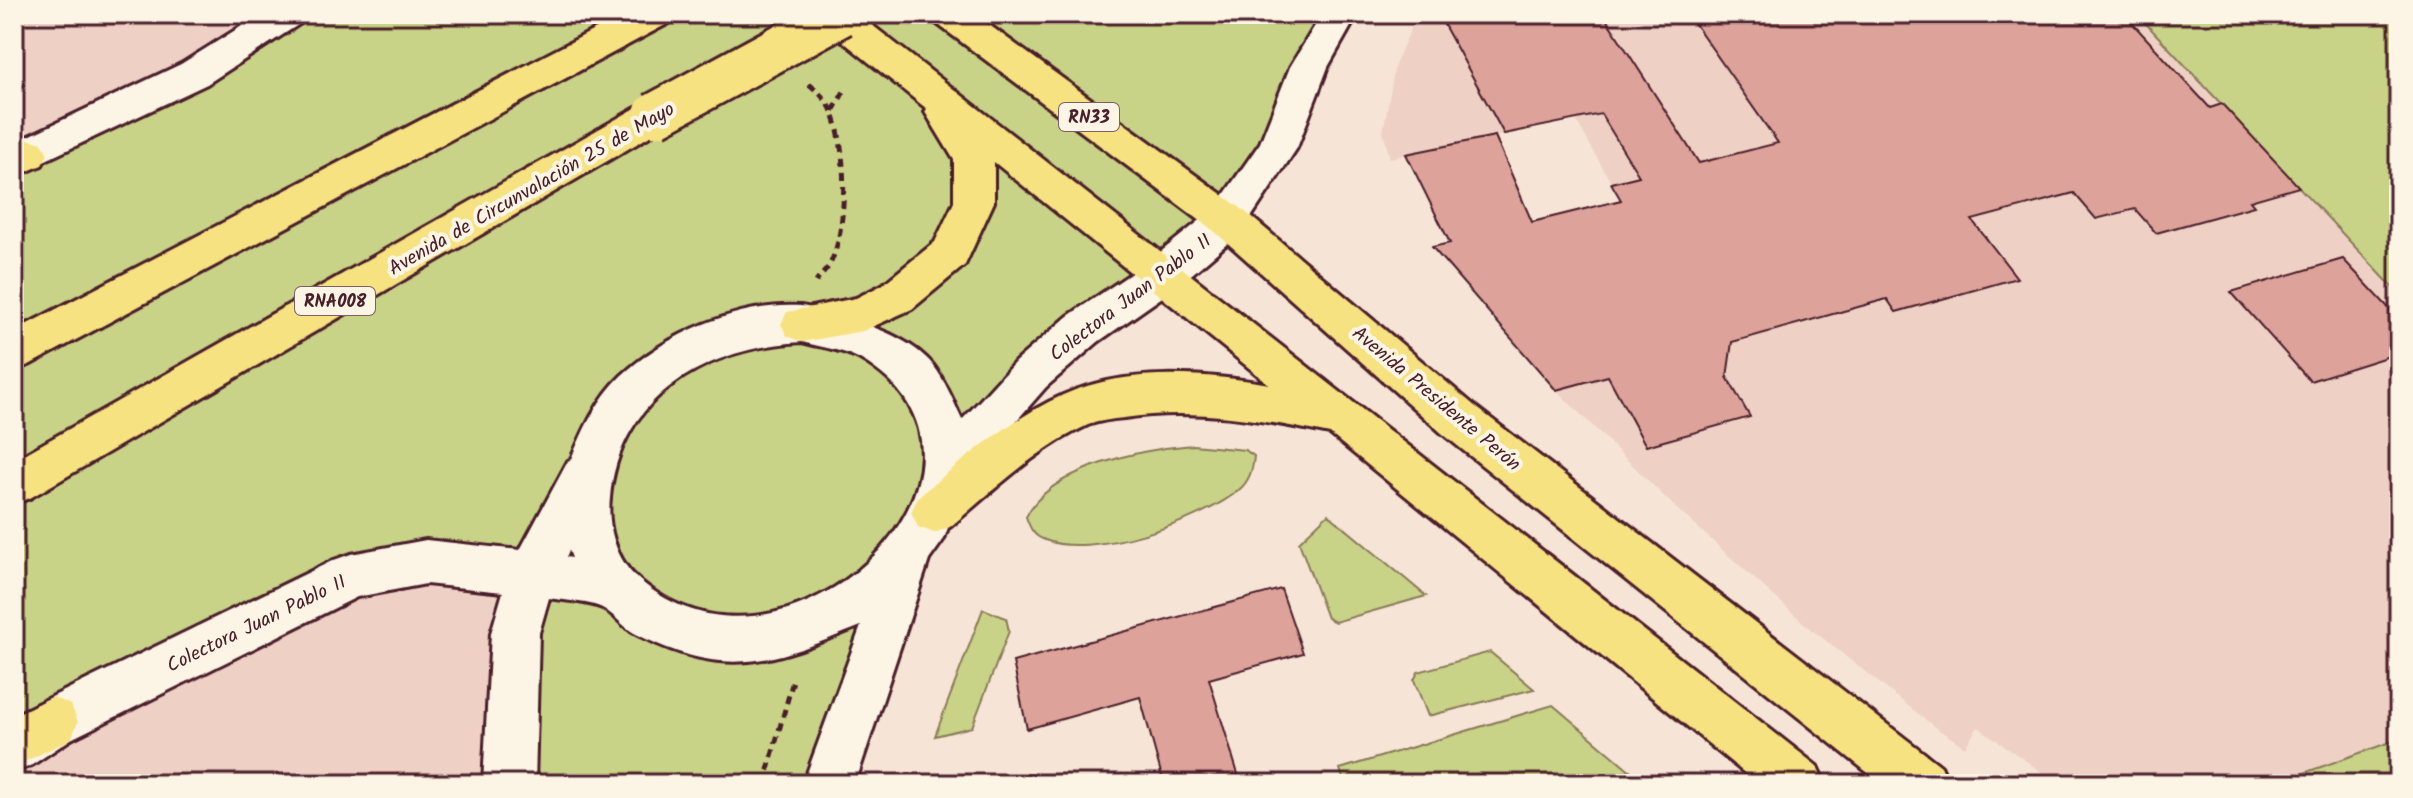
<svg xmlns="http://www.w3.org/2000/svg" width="2413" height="798" viewBox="0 0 2413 798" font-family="Kalam,sans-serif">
  <rect width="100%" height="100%" fill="#f6e5d6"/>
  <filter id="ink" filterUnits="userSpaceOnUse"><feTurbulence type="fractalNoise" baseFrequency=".0125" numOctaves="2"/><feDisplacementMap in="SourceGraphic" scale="16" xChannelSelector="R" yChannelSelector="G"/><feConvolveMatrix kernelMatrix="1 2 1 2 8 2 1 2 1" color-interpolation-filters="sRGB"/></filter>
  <g filter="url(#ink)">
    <path fill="#eed1c4" d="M14,14h274l-274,146z
      M1417,14h720l262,280v445l-126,45h-223l-10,-13 -62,-44 -13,20 -29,-19 -130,-103 -127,-114 -123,-121 -124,-143 188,-48 -44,-79 -186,38 -7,-26 12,-67z
      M533,573l-24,211h-495v-37l337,-171z"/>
    <path fill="#c8d387" stroke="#897959" stroke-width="2" d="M288,14h1052l-63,134 -297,282 -151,354h-320l23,-211 -106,-11 -412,185v-587z
      M2137,14h262v280z
      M1193,445l52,5 9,6c-1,13 -4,24 -14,33 -36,32 -149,70 -195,51 -12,-4 -15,-12 -19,-23 24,-50 117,-68 167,-72z
      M1328,514l98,82 -91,26 -8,-4 -28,-76z
      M983,609l23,9 3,13 -37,96 -37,9z
      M1490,652l44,37 -106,27 -14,-36 4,-8z
      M1553,705l93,79h-301l-5,-15z
      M2399,739v45h-126z"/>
    <path fill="#dda39a" stroke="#4a1f2b" stroke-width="2" d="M1438,14h165l96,149 79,-20 -90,-129h436l86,94 12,-4 77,83 -49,14 4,5 -98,27 -21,-24 -39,10 -22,-26 -102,27 45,58 -121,34 -9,-13 -155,43 -5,35 23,40 -104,29 -38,-70 -52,14 -124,-143 18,-4 -44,-89 89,-18 37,86 89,-22 -10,-17 28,-7 -38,-62 -97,20z
      M2343,259l56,60v34l-89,28 -79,-89z
      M1281,589l22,64 -94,26 32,105h-77l-24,-87 -113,32 -14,-67z"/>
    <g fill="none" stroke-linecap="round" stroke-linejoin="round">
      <defs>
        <path id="secondary" d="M261,14h45l-5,9 -94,61 -193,91v-32l167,-79z
          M1322,14h36l-30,53 -31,81 -55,83 -64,55 -80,56 -52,45 -50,57 -37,52 -15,43 -15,21 -74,224h-52l58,-158c-89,36 -132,54 -223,9 -13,-6 -22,-19 -34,-26 -14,-8 -39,-8 -55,-11l-10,35 -4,151h-52l8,-151 12,-41 -77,-8 -69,13 -286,142 -39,26 -18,7v-54l21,-13 299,-145 17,-6 75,-14 94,10 48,-89 3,-2c13,-30 26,-60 50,-83 45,-42 118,-74 180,-70 15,2 32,9 47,13 29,8 65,22 85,46 12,15 21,38 29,55l54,-59 52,-45 80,-54 66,-53 46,-66 30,-76zM802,342c18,5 42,8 58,17 180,104 -75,356 -225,217 -20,-19 -28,-52 -25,-78 10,-104 97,-150 192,-156zM569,550l3,8 -6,-1z"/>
        <path id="primary" d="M815,14h43l959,752 8,18h-67l-428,-350c-69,-14 -136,-27 -206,-16 -12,1 -25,3 -36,7 -51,23 -95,66 -138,102l-16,6 -16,-6 -7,-15 7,-15c45,-36 91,-78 145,-102 63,-28 140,-22 206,-11l-275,-222v40l-29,63 -53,44 -49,22 -61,11 -15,-6 -6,-12 6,-12 69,-14 26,-13 53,-43 19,-40v-42l-29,-48 2,-3 -107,-86z
          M931,14h43l268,195 234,198 465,359 8,18h-67l-438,-349 -230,-204 -278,-208z"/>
        <path id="highway" d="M625,14h49l-5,9 -640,342 -15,5v-39z
          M655,101l14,4 5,10 -5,10 -639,373 -16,6v-44l627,-355z
          M28,139l14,4 6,11 -6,11 -28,12v-34z
          M53,697l18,8 7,17 -7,17 -57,28v-52z"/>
      </defs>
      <use href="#secondary" stroke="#4a1f2b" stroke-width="6"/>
      <use href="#primary" stroke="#4a1f2b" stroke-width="6"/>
      <use href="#highway" stroke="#4a1f2b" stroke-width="6"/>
      <path stroke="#4a1f2b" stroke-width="5" stroke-dasharray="8 6" stroke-linecap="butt" d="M809,84c8,7 16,14 21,23 18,36 18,119 1,155 -3,7 -10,13 -15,20
        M833,111l13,-23
        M764,784l30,-107"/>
      <use href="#secondary" fill="#fcf5e5" fill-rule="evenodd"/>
      <use href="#primary" fill="#f7e281" fill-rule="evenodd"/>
      <use href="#highway" fill="#f7e281" fill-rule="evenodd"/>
      <defs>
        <path id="highway-bridge" d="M655,115l186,-101"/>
      </defs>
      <use href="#highway-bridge" stroke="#4a1f2b" stroke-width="49" stroke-linecap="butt"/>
      <use href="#highway-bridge" stroke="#f7e281" stroke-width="43"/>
    </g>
  </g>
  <g text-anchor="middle" stroke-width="8" stroke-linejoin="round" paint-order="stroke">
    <g fill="#fcf5e5" stroke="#7f5f63" stroke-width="2">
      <rect x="1059" y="103" width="60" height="28" rx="6"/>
      <rect x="295" y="287" width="80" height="28" rx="6"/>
    </g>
    <g font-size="18" font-weight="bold" fill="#4a1f2b">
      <text x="1089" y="123">RN33</text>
      <text x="335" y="307">RNA008</text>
    </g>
    <g font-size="20" fill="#4a1f2b" stroke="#fcf5e5">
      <text transform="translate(531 188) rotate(-30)" y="7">Avenida de Circunvalación 25 de Mayo</text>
      <text transform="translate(1130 297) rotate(-37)" y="7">Colectora Juan Pablo II</text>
      <text transform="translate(1437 398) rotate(40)" y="7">Avenida Presidente Perón</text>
      <text transform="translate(256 623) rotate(-26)" y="7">Colectora Juan Pablo II</text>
    </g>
  </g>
  <rect width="2413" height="798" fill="none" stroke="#fcf5e5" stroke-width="48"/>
  <rect x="24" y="24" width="2365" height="750" fill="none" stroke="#4a1f2b" stroke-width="3" filter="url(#ink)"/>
</svg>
